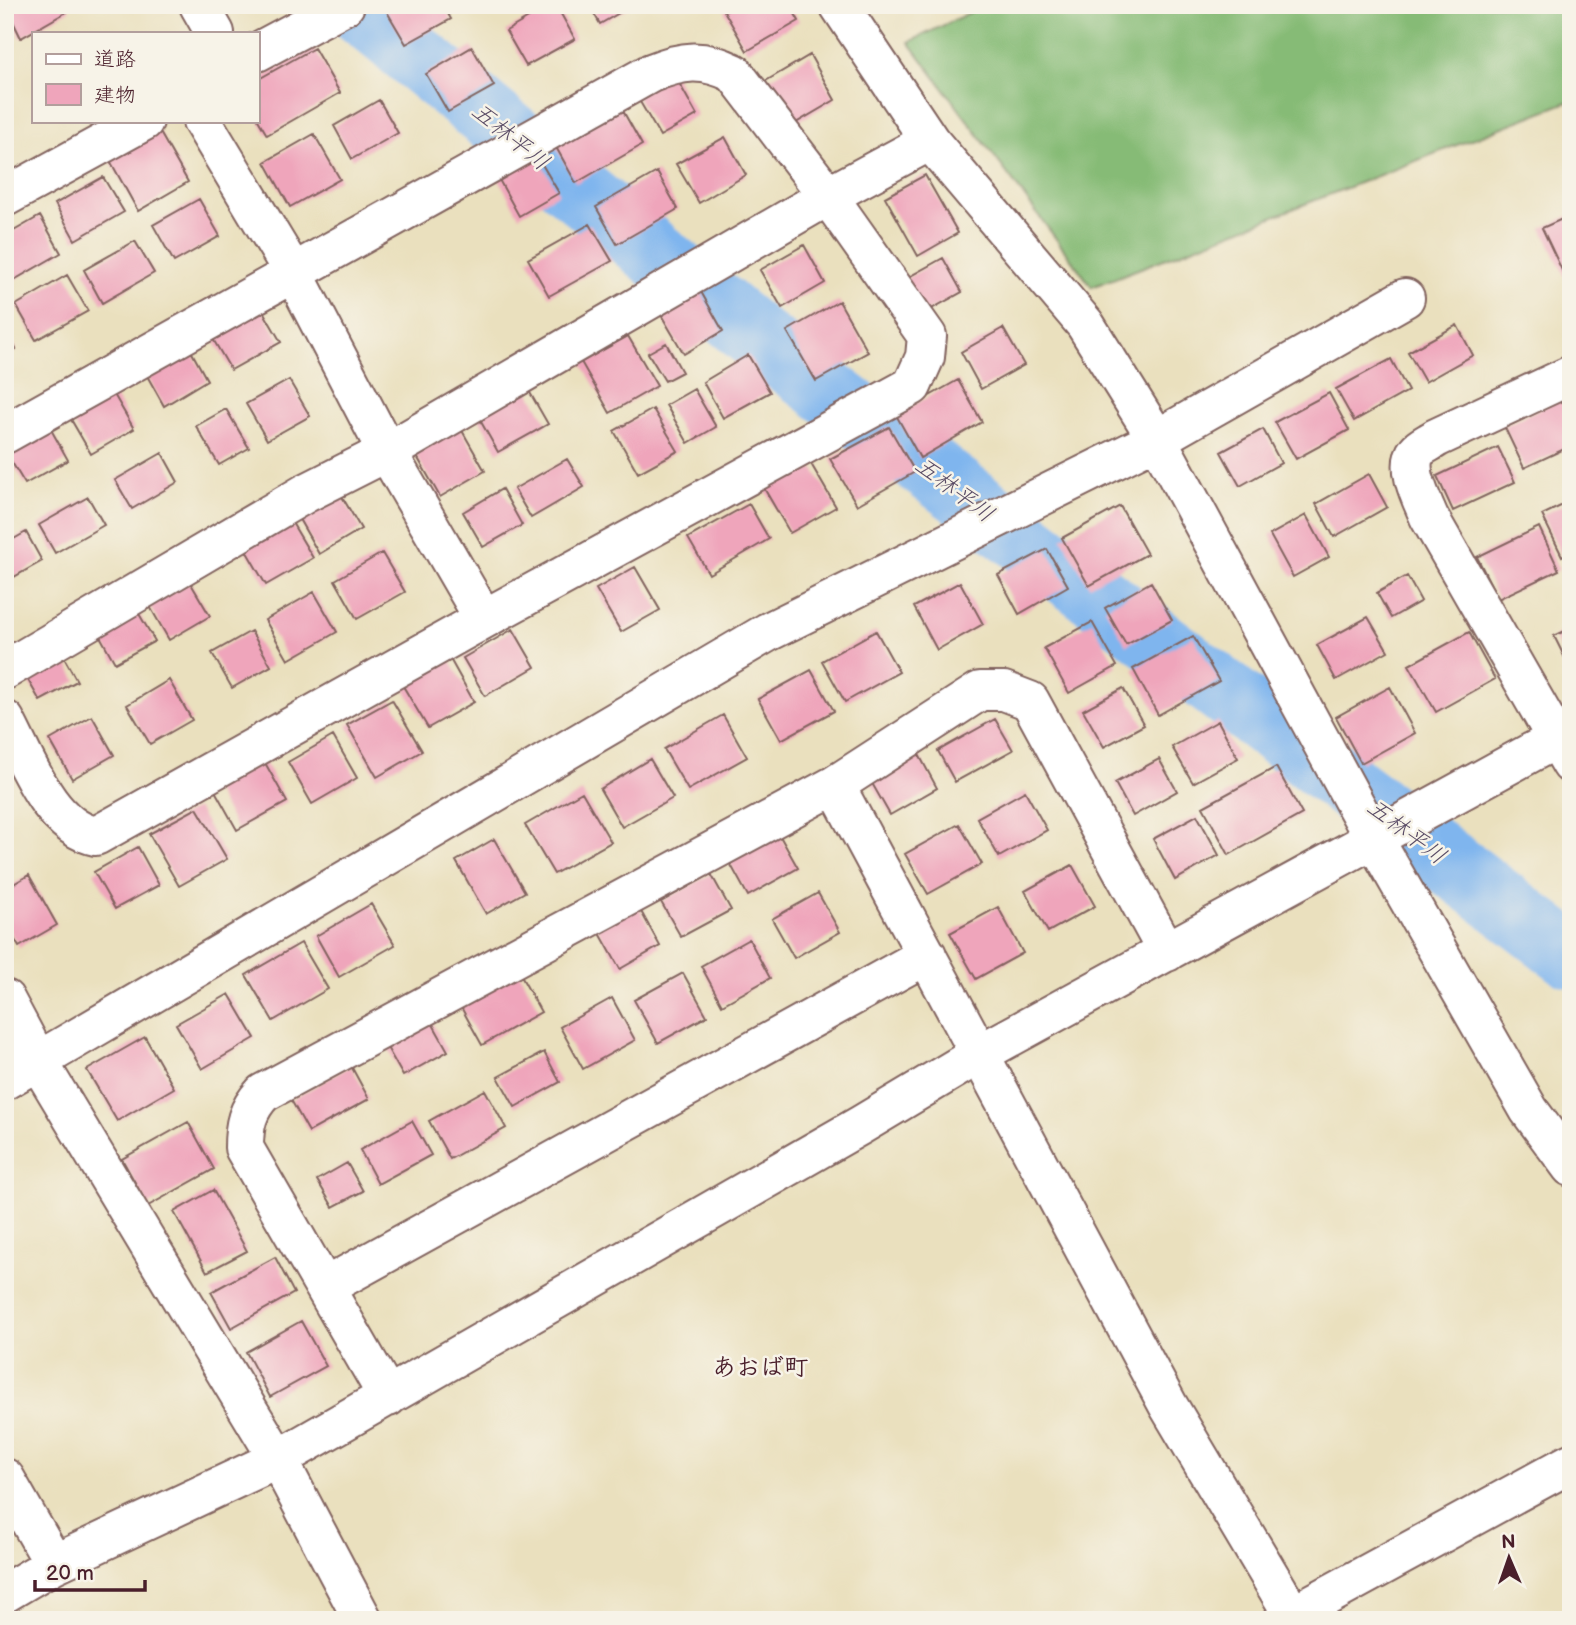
<svg xmlns="http://www.w3.org/2000/svg" width="1576" height="1625" viewBox="0 0 1576 1625" font-family="'Balsamiq Sans','Klee One',sans-serif">
  <rect width="100%" height="100%" fill="#f7f3e8"/>
  <filter id="ink" filterUnits="userSpaceOnUse"><feTurbulence type="fractalNoise" baseFrequency=".0143" numOctaves="2"/><feDisplacementMap in="SourceGraphic" scale="14" xChannelSelector="R" yChannelSelector="G"/><feConvolveMatrix kernelMatrix="1 2 1 2 8 2 1 2 1" color-interpolation-filters="sRGB"/></filter>
  <filter id="wash" filterUnits="userSpaceOnUse"><feTurbulence type="fractalNoise" baseFrequency=".00686" numOctaves="4" result="noise"/><feDisplacementMap in="SourceGraphic" scale="28" xChannelSelector="R" yChannelSelector="G"/><feGaussianBlur stdDeviation="1.57" result="paint"/><feColorMatrix in="noise" values="0 0 0 0 0 0 0 0 0 0 0 0 0 0 0 0 0 1.4 0 .05"/><feComposite in="paint" operator="in"/></filter>
  <g filter="url(#wash)">
    <rect width="100%" height="100%" fill="#eae0be"/>
    <path fill="#86bb76" stroke="#686d50" stroke-width="2" d="M985,5h586v99l-4,-2 -475,185 -183,-245z"/>
    <g fill="none" stroke-linecap="round" stroke-linejoin="round">
      <path stroke="#7fb5ee" stroke-width="66" d="M353,5l403,332 815,618"/>
    </g>
    <g id="blocks">
      <path fill="#efa5bb" d="M5,5h62l3,5 -49,28z
        M383,5h60l8,14 -45,25z
        M551,5h5l19,34 -49,27 -20,-35z
        M589,5h44l-33,19z
        M735,5h55l9,16 -52,30 -23,-40z
        M472,47l22,39 -46,26 -22,-38z
        M314,48l26,45 -73,42 -10,-17v-38z
        M810,55l25,45 -46,27 -25,-45z
        M674,74l23,41 -37,21 -24,-41z
        M379,100l19,33 -46,26 -18,-33z
        M618,102l24,43 -66,38 -24,-43z
        M158,129l30,53 -50,29 -30,-54z
        M314,134l26,45 -50,28 -25,-45z
        M725,137l21,38 -47,28 -23,-39z
        M537,156l22,37 -40,23 -21,-38z
        M657,172l21,37 -61,35 -21,-37z
        M925,175l33,58 -40,23 -33,-59z
        M103,177l21,35 -49,28 -20,-36z
        M199,199l21,37 -46,26 -21,-37z
        M1571,215v66l-3,2 -26,-55z
        M40,216l21,37 -54,31 -2,-48z
        M590,224l22,37 -63,35 -21,-37z
        M135,241l19,32 -52,30 -18,-33z
        M804,245l21,38 -43,25 -22,-38z
        M943,258l19,34 -45,25 -19,-34z
        M67,275l21,36 -52,29 -20,-35z
        M700,290l23,41 -39,23 -24,-41z
        M839,301l29,51 -52,29 -29,-50z
        M260,306l21,36 -50,28 -21,-36z
        M1457,325l16,30 -48,27 -17,-30z
        M1003,328l21,37 -43,24 -20,-37z
        M5,329l11,20 -11,6z
        M628,336l29,50 -47,27 -29,-51z
        M666,343l16,29 -17,9 -17,-28z
        M190,349l17,31 -43,26 -18,-32z
        M748,355l22,37 -47,26 -20,-36z
        M1391,359l17,32 -54,30 -18,-32z
        M289,380l21,36 -43,24 -21,-36z
        M958,380l24,42 -62,36 -24,-43z
        M525,384l23,40 -50,28 -22,-39z
        M694,389l22,38 -28,16 -22,-38z
        M112,391l22,38 -43,25 -22,-38z
        M1329,393l20,37 -53,29 -21,-37z
        M1568,395l3,51 -47,22 -20,-42z
        M226,409l23,39 -30,17 -23,-39z
        M653,409l25,42 -40,22 -24,-42z
        M49,426l19,34 -43,24 -20,-33z
        M460,427l25,44 -45,26 -25,-44z
        M889,427l26,45 -58,33 -27,-46z
        M1263,429l18,34 -41,23 -19,-34z
        M1498,447l17,35 -62,29 -16,-35z
        M162,453l16,29 -46,27 -17,-29z
        M807,457l29,50 -46,26 -29,-50z
        M567,459l17,28 -53,31 -17,-29z
        M1369,474l18,33 -53,30 -18,-33z
        M337,488l24,41 -42,25 -24,-42z
        M502,489l20,36 -39,22 -20,-35z
        M88,497l16,28 -49,28 -16,-28z
        M1571,501v50l-9,5 -20,-41z
        M749,504l20,35 -60,35 -21,-36z
        M1120,506l27,48 -58,32 -27,-48z
        M1306,515l23,42 -36,20 -23,-42z
        M291,521l22,37 -47,27 -22,-38z
        M1539,527l20,43 -61,29 -21,-42z
        M26,532l16,29 -37,21v-38z
        M1047,549l21,37 -49,28 -21,-39z
        M382,553l23,39 -48,27 -22,-39z
        M635,567l25,43 -39,22 -25,-43z
        M1407,576l14,25 -30,17 -14,-25z
        M190,582l20,34 -41,24 -20,-35z
        M960,582l23,42 -46,26 -23,-43z
        M1151,582l21,38 -46,25 -21,-37z
        M314,592l23,40 -49,28 -23,-40z
        M135,607l20,34 -40,22 -19,-34z
        M1368,617l20,34 -52,29 -19,-35z
        M1092,622l25,44 -48,27 -25,-45z
        M1571,628v42l-17,-34z
        M513,629l22,38 -50,29 -22,-38z
        M251,631l20,35 -39,22 -20,-35z
        M876,631l23,41 -54,30 -23,-41z
        M1469,632l26,47 -59,33 -27,-47z
        M1193,636l26,45 -61,34 -25,-46z
        M57,645l20,36 -37,20 -20,-35z
        M450,659l24,43 -46,26 -25,-42z
        M811,670l23,41 -53,29 -23,-41z
        M169,680l23,40 -42,24 -23,-39z
        M1390,687l25,46 -54,30 -25,-46z
        M1123,688l21,37 -40,22 -21,-37z
        M392,700l30,51 -45,26 -30,-52z
        M1571,705v25l-10,-21z
        M723,715l24,42 -59,33 -24,-41z
        M92,716l22,39 -42,24 -22,-39z
        M995,719l18,31 -58,32 -17,-31z
        M1218,721l20,37 -45,25 -21,-36z
        M333,736l24,42 -45,26 -24,-42z
        M917,751l20,37 -47,27 -21,-37z
        M650,759l23,39 -51,29 -22,-38z
        M1159,759l18,32 -44,25 -18,-33z
        M264,761l23,41 -50,28 -23,-41z
        M1276,767l26,47 -73,41 -26,-48z
        M1025,791l22,39 -48,27 -22,-39z
        M582,792l29,50 -57,32 -29,-49z
        M197,808l30,51 -48,27 -30,-52z
        M1197,815l22,40 -44,25 -22,-41z
        M959,824l23,40 -54,30 -23,-40z
        M776,829l22,39 -50,28 -22,-40z
        M494,839l31,53 -39,22 -30,-53z
        M138,847l21,38 -44,24 -21,-37z
        M1072,865l23,41 -47,26 -23,-41z
        M711,874l20,36 -50,27 -20,-35z
        M29,875l28,50 -38,22 -14,-24v-34z
        M818,893l22,39 -46,26 -22,-39z
        M371,904l24,41 -56,32 -23,-41z
        M638,906l22,40 -40,23 -23,-41z
        M998,907l25,46 -47,26 -26,-46z
        M749,939l21,39 -48,27 -21,-39z
        M301,943l27,46 -55,32 -27,-46z
        M516,967l25,45 -59,33 -25,-45z
        M683,973l24,43 -49,27 -24,-43z
        M229,994l26,44 -53,31 -26,-45z
        M612,998l23,42 -52,29 -23,-42z
        M430,1019l18,32 -45,25 -18,-32z
        M145,1037l29,51 -57,33 -30,-51z
        M544,1052l16,30 -45,25 -17,-30z
        M351,1066l18,33 -60,33 -18,-32z
        M485,1090l21,38 -56,31 -21,-38z
        M412,1121l19,34 -53,29 -18,-34z
        M188,1122l26,47 -66,37 -26,-47z
        M347,1163l16,28 -30,16 -16,-27z
        M213,1190l34,61 -40,21 -33,-60z
        M275,1257l19,36 -63,35 -20,-36z
        M301,1321l25,45 -56,31 -24,-45z"/>
    </g>
  </g>
  <g filter="url(#ink)">
    <use href="#blocks" fill-opacity="0" stroke="#82635e" stroke-width="2"/>
    <g fill="none" stroke-linecap="round" stroke-linejoin="round">
      <defs>
        <path id="street" d="M199,5l16,28
          M839,5l91,136 155,183 72,115 248,-141
          M257,52l88,-47
          M202,121l91,151 94,180 97,167
          M5,197l139,-76
          M1571,375l-135,63c-5,4 -15,8 -19,13 -13,16 6,51 12,66l142,247
          M5,434l646,-361c32,-13 52,-15 83,0l94,123 99,140 -2,21 -13,29 -428,233 -388,217c-47,-9 -70,-77 -91,-116
          M5,670l301,-177 81,-41 441,-256 102,-55
          M835,785l333,620 128,215
          M5,999l33,62 -33,19
          M325,1287l602,-332
          M388,1397l-144,-249c0,-23 3,-38 19,-55l572,-308 145,-94h24l26,10 137,251
          M5,1478l49,86
          M5,1593l49,-29 224,-105 583,-334 120,-72 575,-314
          M1283,1620l288,-157"/>
        <path id="secondary" d="M363,1620l-85,-161 -240,-398 730,-429 389,-193 217,400 155,271 42,57"/>
      </defs>
      <use href="#street" stroke="#82635e" stroke-width="42"/>
      <use href="#secondary" stroke="#82635e" stroke-width="42"/>
      <use href="#street" stroke="#fff" stroke-width="38"/>
      <use href="#secondary" stroke="#fff" stroke-width="38"/>
    </g>
  </g>
  <g text-anchor="middle" stroke-width="5" stroke-linejoin="round" paint-order="stroke">
    <g font-size="23" font-style="italic" fill="#5a4c66" stroke="#f7f3e8">
      <text transform="translate(511 136) rotate(39)" y="8">五林平川</text>
      <text transform="translate(955 489) rotate(37)" y="8">五林平川</text>
      <text transform="translate(1407 831) rotate(37)" y="8">五林平川</text>
    </g>
    <g font-size="24" font-weight="bold" fill="#4a1f2b" stroke="#f7f3e8">
      <text x="760" y="1375">あおば町</text>
    </g>
  </g>
  <rect width="1576" height="1625" fill="none" stroke="#f7f3e8" stroke-width="28"/>
  <rect x="32" y="32" width="228" height="91" fill="#f7f3e8" stroke="#b29e9c" stroke-width="2"/>
  <rect x="46" y="54" width="35" height="10" fill="#ffffff" stroke="#b29e9c" stroke-width="2"/>
  <text x="94" y="66" font-size="21" fill="#4a1f2b">道路</text>
  <rect x="46" y="84" width="35" height="21" fill="#efa5bb" stroke="#b29e9c" stroke-width="2"/>
  <text x="94" y="102" font-size="21" fill="#4a1f2b">建物</text>
  <g transform="translate(1509 1558) rotate(358)" stroke="#f7f3e8" stroke-width="5" paint-order="stroke">
  <path d="M0-5L12 26L0 18L-12 26Z" fill="#4a1f2b"/>
  <text y="-10" font-size="19" font-weight="bold" text-anchor="middle" fill="#4a1f2b">N</text>
  </g>
  <path d="M35 1580v10h110v-10" fill="none" stroke="#4a1f2b" stroke-width="3.5"/>
  <text x="46" y="1580" font-size="21" fill="#4a1f2b" stroke="#f7f3e8" stroke-width="5" paint-order="stroke">20 m</text>
</svg>
